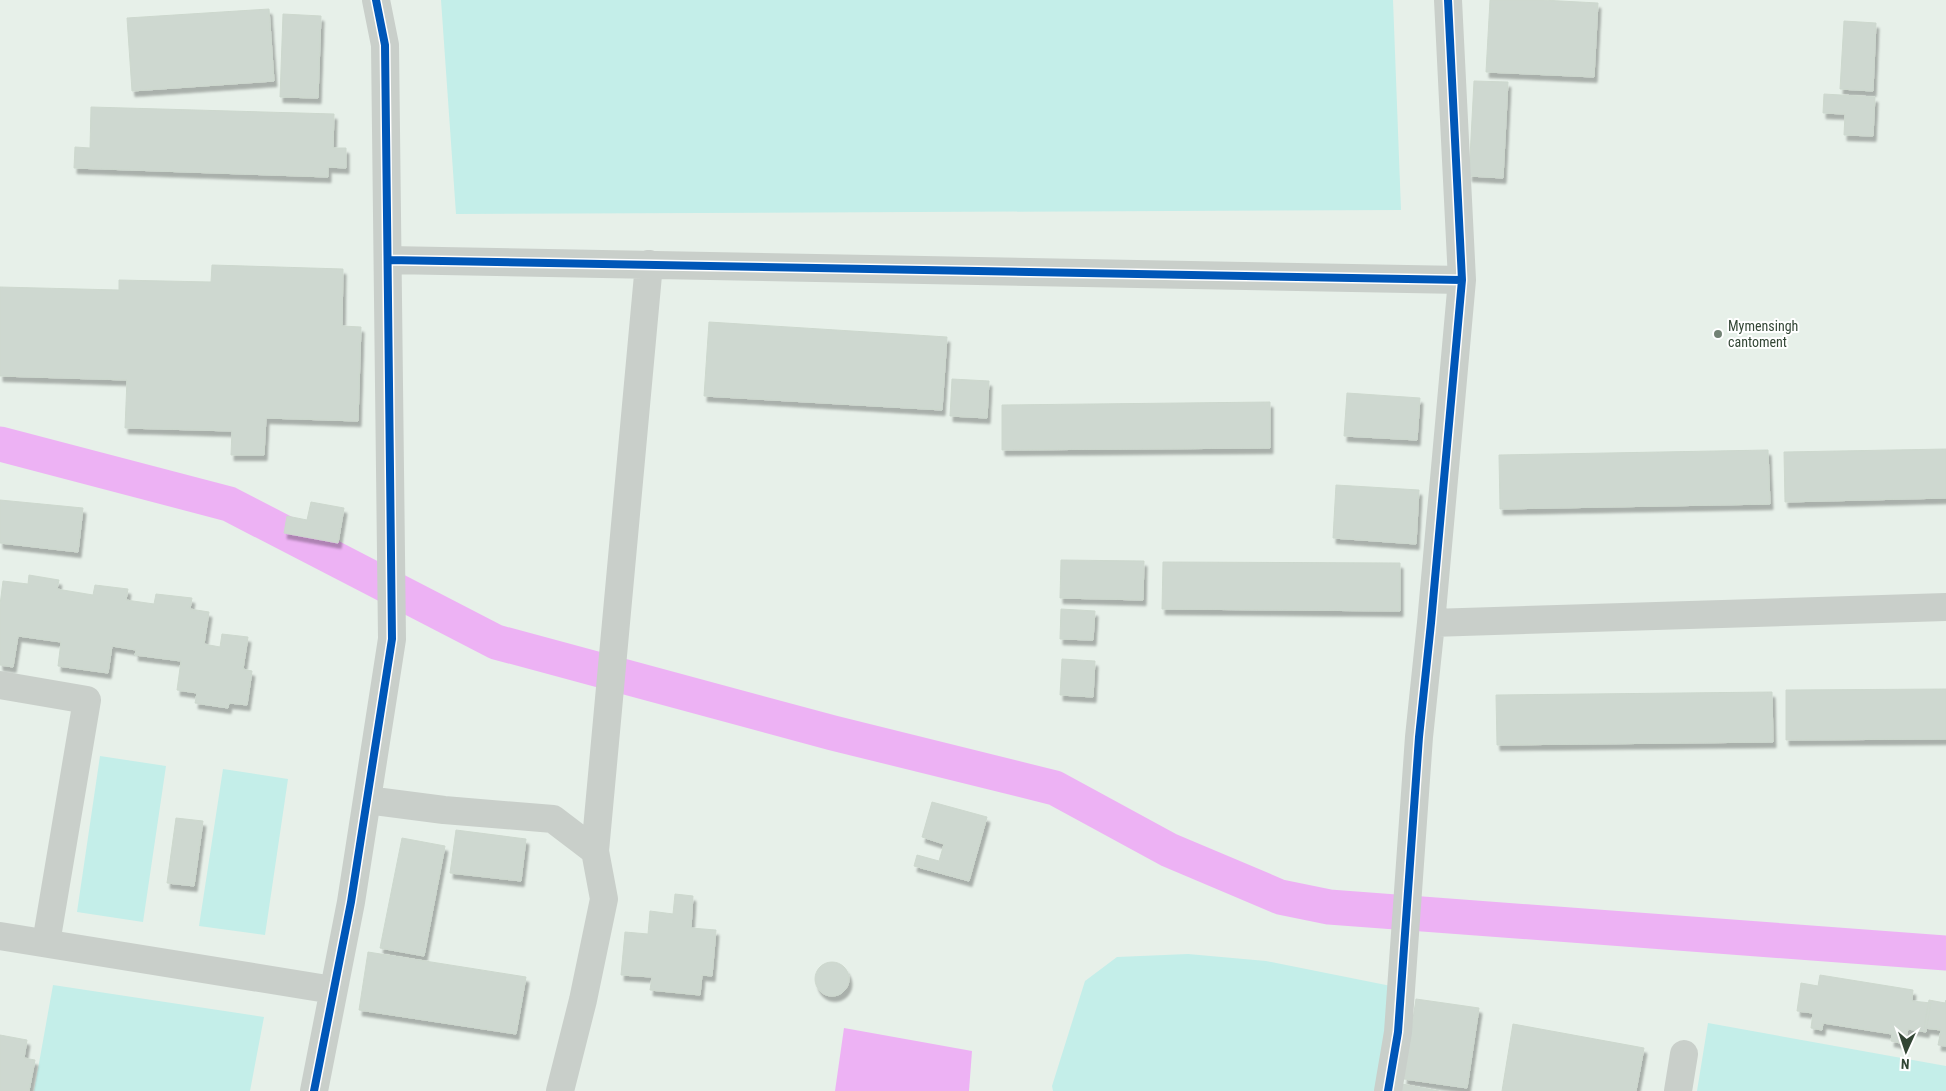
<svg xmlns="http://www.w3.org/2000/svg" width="1946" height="1091" viewBox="0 0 1946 1091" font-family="'Roboto Condensed',sans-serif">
  <defs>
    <filter id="shadow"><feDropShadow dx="3" dy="5.5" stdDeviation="1" flood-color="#0004"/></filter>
  </defs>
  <rect width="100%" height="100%" fill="#e7f0e9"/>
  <path fill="#c4eee9" d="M441,0h952l8,210 -945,4z
    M100,756l66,10 -23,156 -66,-10z
    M223,769l65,10 -23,156 -66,-9z
    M1188,954l78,7 125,25 -15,105h-323l-1,-5 33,-105 32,-24z
    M53,985l211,32 -14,74h-216z
    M1708,1023l238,43v25h-249z"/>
  <path fill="#edb2f4" d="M844,1028l128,23 -3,40h-134z"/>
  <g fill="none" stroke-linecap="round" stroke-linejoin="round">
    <path stroke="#edb2f4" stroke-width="35" d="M0,444l229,60 267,138 337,91 222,55 114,62 111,47 49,10 617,46"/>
  </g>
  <path fill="#ced8d0" stroke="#cdd8ce" filter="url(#shadow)" d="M1490,0h52l56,3 -4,74 -108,-5z
    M269,9l5,72 -142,10 -5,-73z
    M283,14l38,2 -3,82 -38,-1z
    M1844,21l32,2 -3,68 -33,-2z
    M1474,81l34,1 -5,96 -34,-2z
    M1824,94l51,3 -2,39 -29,-1 1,-21 -22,-1z
    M91,107l243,7 -1,34h13v20l-18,-1v10l-254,-9 1,-21 15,1z
    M212,265l131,4 -1,57 19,1 -3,94 -92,-3 -2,37h-33l1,-24 -107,-3 2,-48 -127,-4v-89l119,3v-10l92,2z
    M709,322l238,15 -5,73 -238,-14z
    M952,379l37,2 -2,37 -37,-2z
    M1347,393l73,5 -3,42 -73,-4z
    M1270,402v46l-268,2v-45z
    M1946,449v49l-161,4 -1,-50z
    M1768,450l2,54 -270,5 -1,-54z
    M1336,485l83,5 -3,54 -83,-6z
    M0,500l83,8 -5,44 -78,-9z
    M311,502l33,6 -6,35 -54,-10 3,-17 20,4z
    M1061,560l83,1 -1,39 -83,-2z
    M1163,562l237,1v48l-238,-2z
    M29,575l30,5 -2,9 36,6 2,-10 33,4 -2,11 28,4 2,-10 36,4 -2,11 19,3 -5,32 16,3 2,-13 26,3 -5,32 9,2 -5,34 -18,-2 -1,5 -33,-5 2,-10 -20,-3 4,-29 -46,-6 1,-5 -24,-4 -4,27 -50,-7 3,-24 -43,-6 -5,31 -13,-2v-60l3,-24 25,3z
    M1061,609l34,2 -2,29 -33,-1z
    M1062,659l33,2 -2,36 -33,-2z
    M1946,689v50l-160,1v-50z
    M1772,692l1,50 -276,3 -1,-50z
    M932,802l55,15 -18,64 -55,-15 3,-11 22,6 5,-17 -22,-7z
    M176,818l27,3 -9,65 -27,-3z
    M456,830l70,9 -5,42 -71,-8z
    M402,838l43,8 -21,110 -44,-8z
    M675,894l18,2 -2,32 25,2 -4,46 -10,-1 -2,20 -50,-5 2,-13 -31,-2 4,-43 23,2 2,-23 23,3z
    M368,952l158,25 -10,57 -157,-24z
    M815 979a17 17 0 1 1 34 0a17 17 0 1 1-34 0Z
    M1820,975l93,15 -1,11 19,2 -5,29 -18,-3 -3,15 -14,-3 1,-7 -69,-11 -1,7 -11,-2 2,-15 -16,-2 4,-28 17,3z
    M1416,999l63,9 -12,80 -63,-9z
    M1929,1000l16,3 1,-3v46l-8,-1 3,-15 -17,-2z
    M1513,1024l131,24 -8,43h-134z
    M0,1035l27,5 -3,18 11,2 -6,31h-29z
    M1402,1084l37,7h-39z"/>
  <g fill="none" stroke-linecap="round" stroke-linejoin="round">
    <path stroke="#c9cfca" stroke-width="28" d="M388,260l1074,20
      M1431,623l515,-16
      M0,685l87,15 -41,243
      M367,800l77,10 109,9 42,32 9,48 -21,101 -23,91
      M595,851l54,-587
      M0,936l333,54
      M314,1091l37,-189 41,-263 -7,-594 -9,-45
      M1388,1091l10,-59 21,-295 12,-114 31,-343 -14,-280
      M1678,1091l6,-37"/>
    <defs>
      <path id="cycleway" d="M388,260l1074,20
        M314,1091l37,-189 41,-263 -7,-594 -9,-45
        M1388,1091l10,-59 21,-295 12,-114 31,-343 -14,-280"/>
    </defs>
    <use href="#cycleway" stroke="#fff" stroke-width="11"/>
    <use href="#cycleway" stroke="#0057b8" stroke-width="8"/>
  </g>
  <circle fill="#728274" stroke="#fff" stroke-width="2" cx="1718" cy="334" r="5"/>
  <g text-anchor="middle" stroke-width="4" stroke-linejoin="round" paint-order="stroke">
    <g font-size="14" fill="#334635" stroke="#fff" text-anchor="start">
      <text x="1728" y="331">Mymensingh<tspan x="1728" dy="16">cantoment</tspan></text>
    </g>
  </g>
  <g transform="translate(1906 1051) rotate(183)" stroke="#ffffff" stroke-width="4" paint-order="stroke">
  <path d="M0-4L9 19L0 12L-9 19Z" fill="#334635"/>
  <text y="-8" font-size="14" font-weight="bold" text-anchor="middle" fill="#334635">N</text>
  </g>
</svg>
